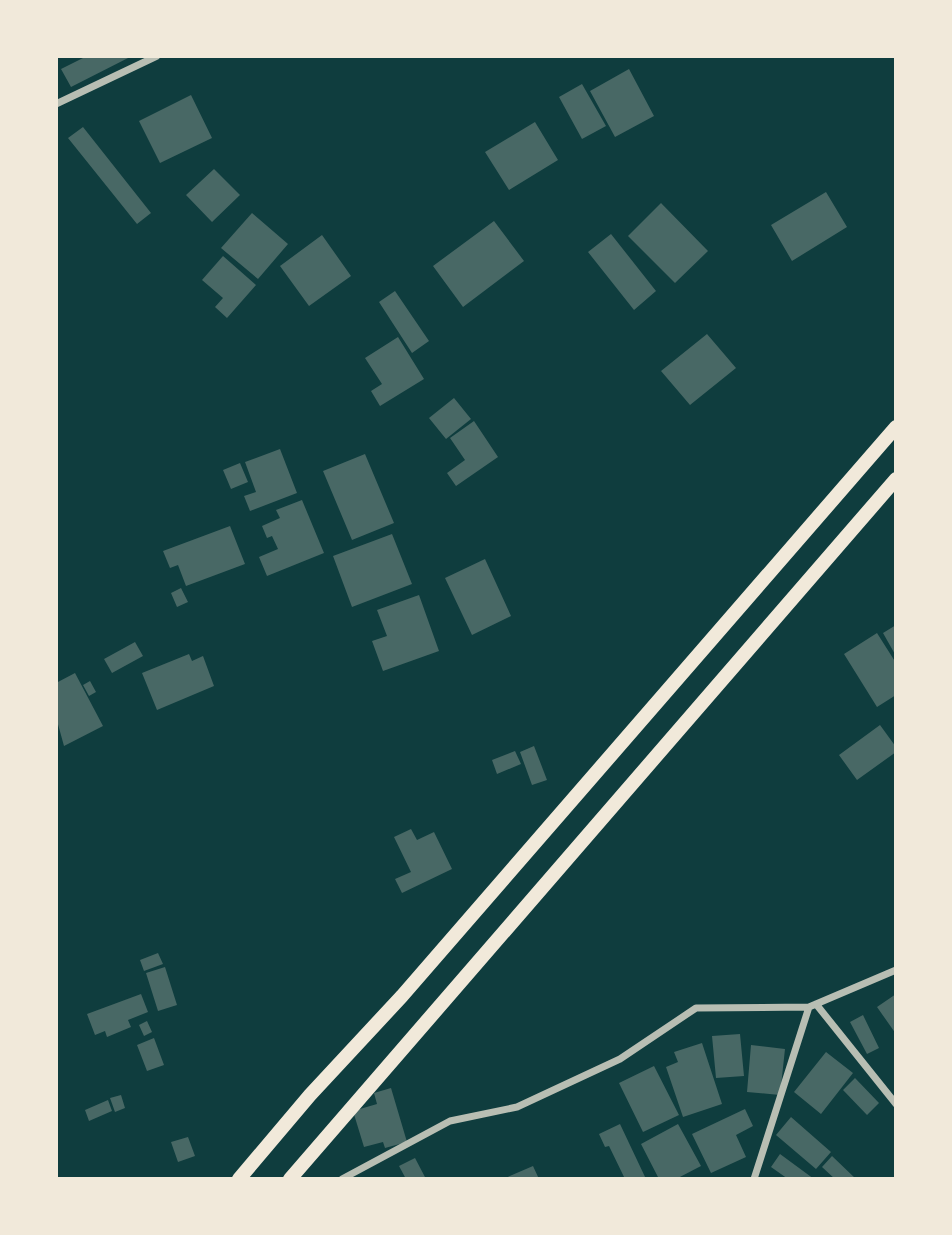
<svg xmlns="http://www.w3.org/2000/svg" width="952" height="1235" viewBox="0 0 952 1235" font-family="'Exo 2',sans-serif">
  <rect width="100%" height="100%" fill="#0f3d3e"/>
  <path fill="#486865" d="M87,56h45l-61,31 -10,-18z
    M629,69l25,47 -39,21 -25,-46z
    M582,84l24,42 -24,13 -23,-42z
    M191,95l21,43 -52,25 -21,-42z
    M535,122l23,38 -49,30 -24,-38z
    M83,127l68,86 -14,11 -69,-86z
    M214,169l26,26 -28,27 -26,-27z
    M826,192l21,35 -55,34 -21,-36z
    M661,203l47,48 -33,32 -47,-47z
    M252,213l36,31 -30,35 -37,-31z
    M494,221l30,40 -61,46 -30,-41z
    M611,234l45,57 -22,19 -46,-58z
    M322,235l29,41 -42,30 -29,-40z
    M223,256l33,29 -29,33 -12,-11 8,-9 -21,-18z
    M395,291l34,50 -17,12 -33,-51z
    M707,334l29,34 -46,37 -29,-34z
    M398,337l26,42 -44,27 -9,-15 11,-7 -17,-26z
    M454,398l17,21 -25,20 -17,-21z
    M474,421l24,36 -42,29 -9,-13 18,-13 -15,-22z
    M280,449l17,44 -47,18 -6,-15 12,-4 -11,-30z
    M365,454l29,69 -42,17 -29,-69z
    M240,463l8,19 -17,7 -8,-19z
    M302,500l22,53 -57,23 -8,-19 19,-8 -6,-13 -5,2 -5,-12 18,-8 -4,-8z
    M230,526l15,38 -59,22 -8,-21 -8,3 -7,-17z
    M392,534l20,50 -60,23 -19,-51z
    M485,559l26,57 -39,19 -27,-57z
    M181,588l7,14 -11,5 -6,-14z
    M419,595l20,56 -56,20 -11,-30 15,-5 -10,-26z
    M896,625v31l-13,-23z
    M877,633l19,30v32l-19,12 -33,-53z
    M135,642l8,14 -31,17 -8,-14z
    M189,654l3,7 11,-5 11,30 -57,24 -15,-37z
    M75,673l28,53 -39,20 -8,-29v-34z
    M90,681l6,11 -7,4 -6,-11z
    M880,725l16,22v5l-39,28 -18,-25z
    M534,746l13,34 -15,5 -12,-33z
    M515,751l6,13 -24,10 -5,-14z
    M411,829l6,11 17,-8 18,37 -50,24 -7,-14 16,-7 -17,-35z
    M158,953l5,11 -19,7 -4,-11z
    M165,967l12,38 -19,6 -12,-38z
    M141,994l7,18 -20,8 3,7 -24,10 -2,-6 -10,4 -8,-21z
    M896,994v40l-19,-27z
    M863,1015l16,33 -12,6 -17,-32z
    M147,1021l5,11 -8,4 -5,-11z
    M740,1034l4,42 -28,2 -4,-42z
    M154,1038l10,27 -17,6 -10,-26z
    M702,1043l20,61 -39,13 -17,-50 12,-5 -4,-10z
    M751,1045l34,4 -5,46 -33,-3z
    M826,1052l27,21 -32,41 -27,-22z
    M654,1066l25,49 -36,17 -24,-49z
    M855,1078l24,25 -12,12 -24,-25z
    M391,1088l16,54 -22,6 -2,-6 -19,5 -11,-36 24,-7 -3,-11z
    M121,1095l4,13 -10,4 -5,-14z
    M108,1100l4,11 -23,10 -4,-11z
    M745,1109l8,17 -17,9 10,22 -35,16 -19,-39z
    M791,1117l40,35 -15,17 -40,-34z
    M620,1124l26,55h-21l-16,-33 -4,1 -6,-13z
    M678,1124l23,42 -25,13h-17l-18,-35z
    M188,1137l7,19 -17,6 -7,-20z
    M780,1154l34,25h-26l-17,-12z
    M832,1156l24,23h-21l-13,-12z
    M415,1158l11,21h-20l-7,-13z
    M533,1166l6,13h-36z"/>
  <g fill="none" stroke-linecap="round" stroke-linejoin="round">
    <path stroke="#b8beb3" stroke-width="7" d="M56,104l101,-48
      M816,1004l80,100
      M342,1179l108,-58 67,-14 103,-48 76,-51 113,-1 87,-37
      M754,1179l55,-172"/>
    <path stroke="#f1e9da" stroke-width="14" d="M239,1179l71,-84 92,-99 494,-569
      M290,1179l606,-700"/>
  </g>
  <rect width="952" height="1235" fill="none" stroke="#f1e9da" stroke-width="116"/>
</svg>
